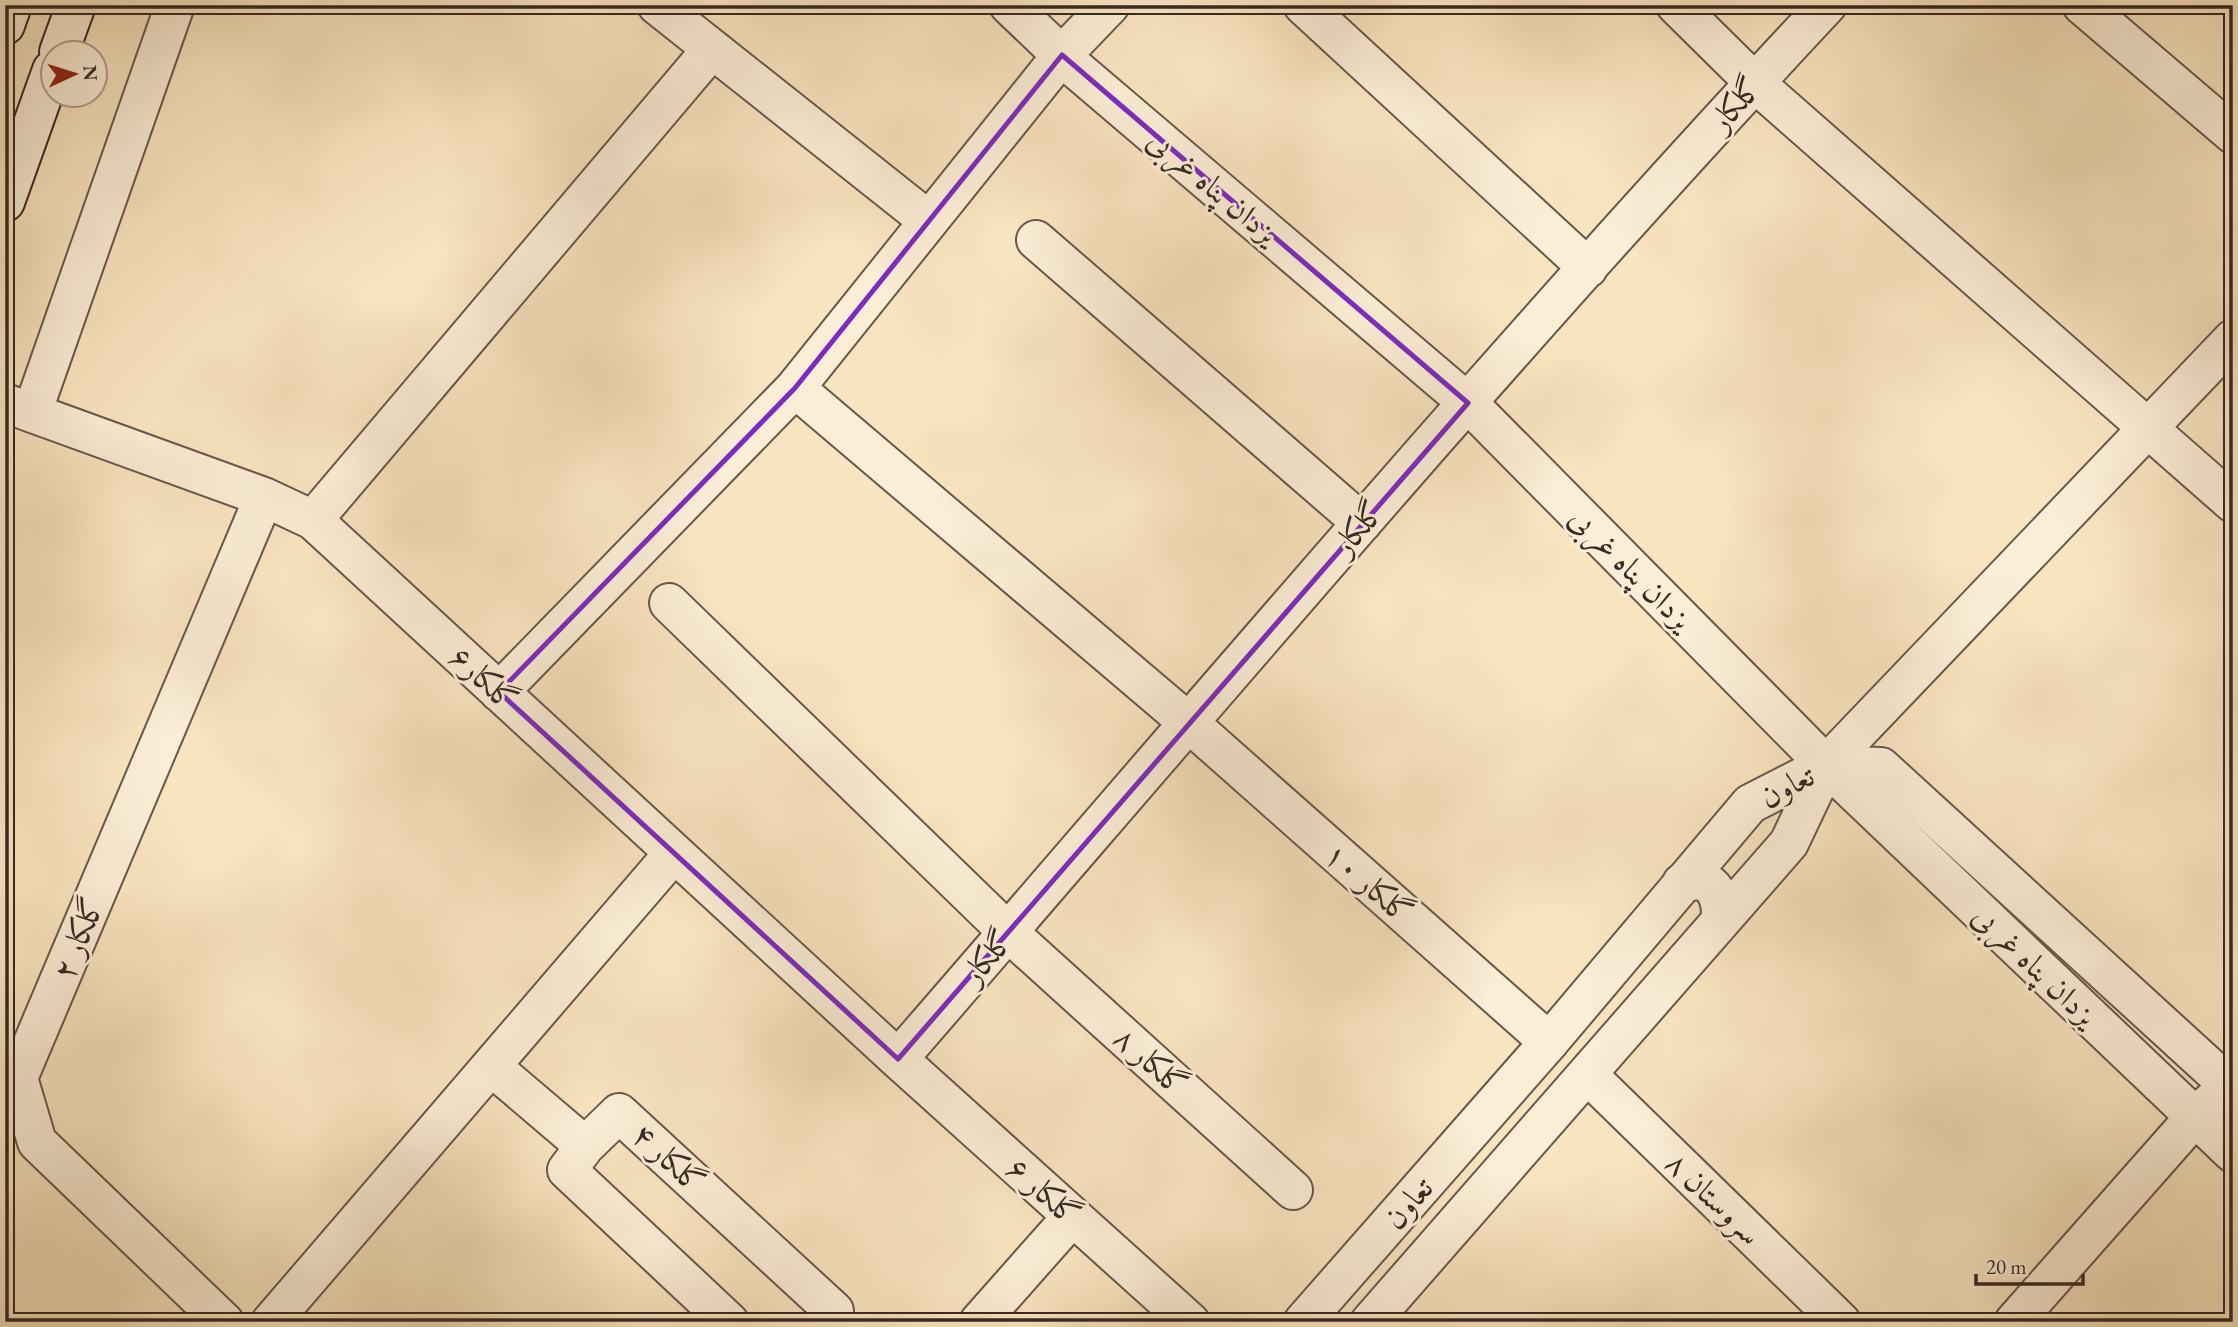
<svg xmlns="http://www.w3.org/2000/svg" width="2238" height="1327" viewBox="0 0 2238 1327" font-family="'EB Garamond',Amiri,serif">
  <rect width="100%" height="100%" fill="#f9e4c0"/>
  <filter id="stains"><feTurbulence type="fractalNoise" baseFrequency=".00286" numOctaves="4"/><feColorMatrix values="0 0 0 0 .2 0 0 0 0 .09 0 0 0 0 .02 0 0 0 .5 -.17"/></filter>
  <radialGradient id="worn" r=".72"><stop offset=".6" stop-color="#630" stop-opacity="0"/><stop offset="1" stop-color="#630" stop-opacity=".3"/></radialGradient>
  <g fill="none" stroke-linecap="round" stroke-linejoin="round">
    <defs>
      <path id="minor" d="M657,5l272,216
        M1303,5l285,263
        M1676,5l78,77 479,421
        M2082,5l151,129
        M1036,240l326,283
        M795,388l394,335 360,319
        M5,403l259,94 49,23 585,539 292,263
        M32,413l143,-408
        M313,520l399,-471
        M669,603l339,329 285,258
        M499,692l296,-304 267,-333 48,-50
        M1826,765l407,-426
        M1826,765l55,2 352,322
        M1682,883c5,-1 12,-3 17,-3 19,3 24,26 21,41
        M898,1059c307,-354 609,-712 929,-1054
        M491,1066l94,80 34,-33 215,198 -6,11
        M1588,1075l253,247
        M585,1146l-18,24 162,152
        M224,1322l-187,-180 -19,-64 246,-581
        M271,1322l403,-469
        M979,1322l93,-105"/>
      <path id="tertiary" d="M1009,5l67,64 392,334 358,362 407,388
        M1303,1322l246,-280 201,-238 76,-39
        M1370,1322l419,-479 37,-78
        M2014,1322l180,-204 39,-36"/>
      <path id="secondary" d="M5,25l7,-20
        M59,52l17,-47
        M5,202l47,-132"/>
    </defs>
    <use href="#minor" stroke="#66584b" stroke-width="42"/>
    <use href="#tertiary" stroke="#66584b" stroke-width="42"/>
    <use href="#secondary" stroke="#352924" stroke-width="42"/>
    <use href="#minor" stroke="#fbedd6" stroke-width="38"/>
    <use href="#tertiary" stroke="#fbedd6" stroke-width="38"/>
    <use href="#secondary" stroke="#fbedd6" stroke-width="38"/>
  </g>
  <path fill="none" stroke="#7b2cbf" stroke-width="5" stroke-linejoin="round" d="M1062,55l406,348 -570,656 -399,-367 296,-304z"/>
  <g text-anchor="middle" stroke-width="6" stroke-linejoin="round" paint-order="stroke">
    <g font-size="32" fill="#352924" stroke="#fbedd6">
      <text transform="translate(1735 104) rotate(-48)" y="11">گلکار</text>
      <text transform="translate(1213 186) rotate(40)" y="11">یزدان پناه غربی</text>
      <text transform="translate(1358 528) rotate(-49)" y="11">گلکار</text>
      <text transform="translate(1631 568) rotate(45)" y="11">یزدان پناه غربی</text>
      <text transform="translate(484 678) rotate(43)" y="11">گلکار۶</text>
      <text transform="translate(1787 786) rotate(-28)" y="11">تعاون</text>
      <text transform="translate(1369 883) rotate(41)" y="11">گلکار ۱۰</text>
      <text transform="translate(78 938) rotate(-67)" y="11">گلکار ۲</text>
      <text transform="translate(987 957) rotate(-49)" y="11">گلکار</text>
      <text transform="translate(2035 965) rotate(44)" y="11">یزدان پناه غربی</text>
      <text transform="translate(1151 1061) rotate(42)" y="11">گلکار ۸</text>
      <text transform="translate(669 1158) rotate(43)" y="11">گلکار ۴</text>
      <text transform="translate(1044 1191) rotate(42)" y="11">گلکار ۶</text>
      <text transform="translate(1714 1198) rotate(44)" y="11">سروستان ۸</text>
      <text transform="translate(1408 1203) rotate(-49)" y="11">تعاون</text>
    </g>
  </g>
  <rect width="2238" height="1327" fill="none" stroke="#f9e4c0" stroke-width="28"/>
  <rect x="7" y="7" width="2224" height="1313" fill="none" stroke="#352924" stroke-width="3.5"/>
  <rect x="14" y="14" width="2210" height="1299" fill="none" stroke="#352924" stroke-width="2"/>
  <g transform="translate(74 74) rotate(86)"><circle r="33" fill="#fbedd6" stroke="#ac9f8f" stroke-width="2"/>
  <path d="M0-5L12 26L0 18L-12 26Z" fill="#8f2418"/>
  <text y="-10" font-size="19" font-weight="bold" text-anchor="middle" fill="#352924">N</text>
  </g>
  <path d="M1976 1274v10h107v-10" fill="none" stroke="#352924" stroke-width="3.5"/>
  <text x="1986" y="1274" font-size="21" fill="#352924" stroke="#fbedd6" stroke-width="5" paint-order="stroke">20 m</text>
  <rect width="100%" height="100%" filter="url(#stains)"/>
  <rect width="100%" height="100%" fill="url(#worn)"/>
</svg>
